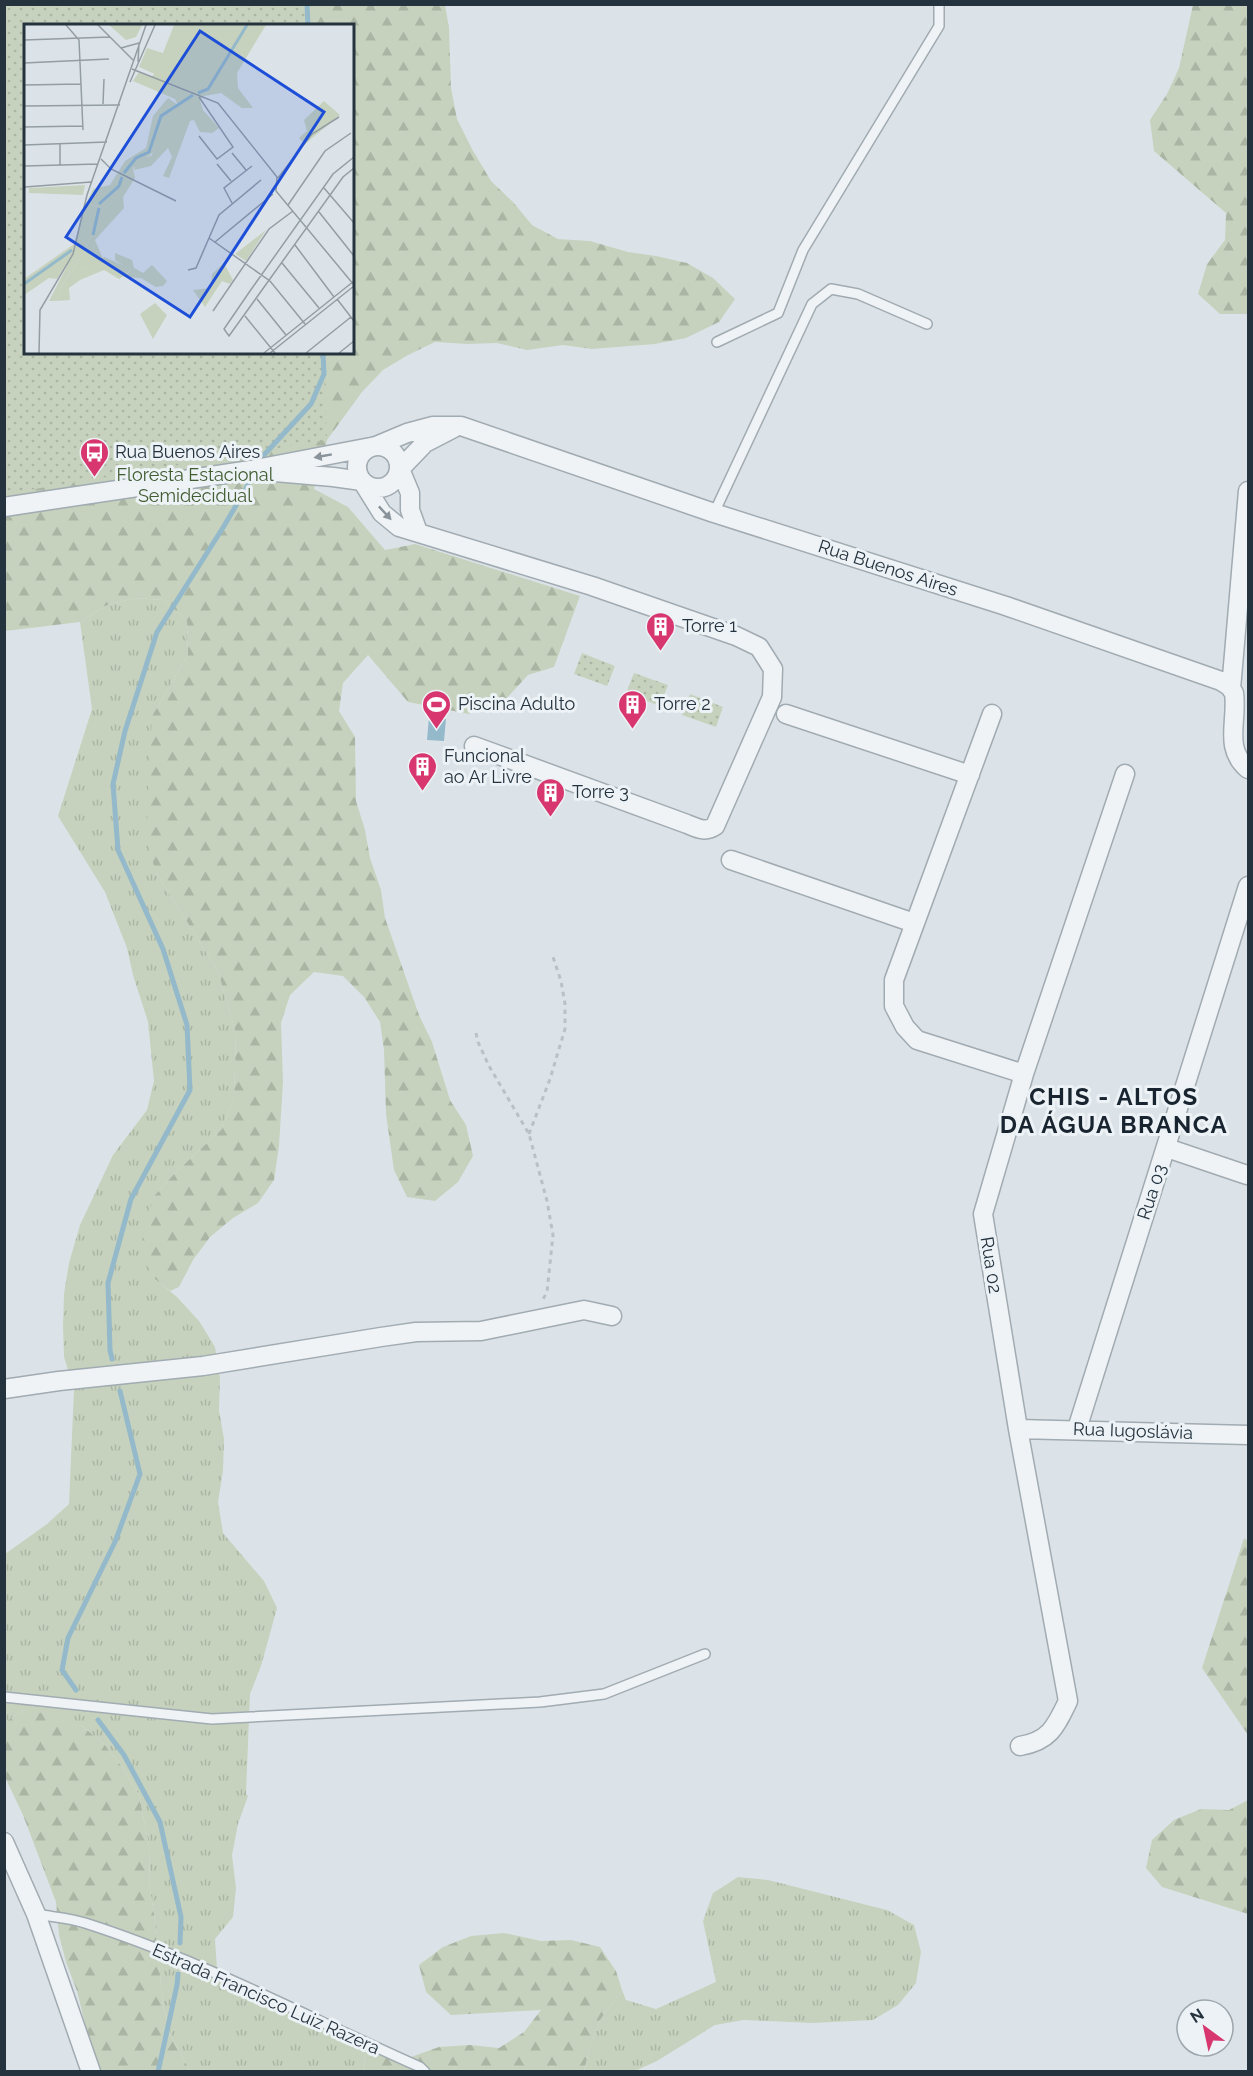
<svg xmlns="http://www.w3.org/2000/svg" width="1253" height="2076" viewBox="0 0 1253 2076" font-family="Raleway,sans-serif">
  <defs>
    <pattern id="grass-tufts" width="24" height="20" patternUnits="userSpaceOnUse" patternTransform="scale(1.5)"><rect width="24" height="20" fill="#c6d2bd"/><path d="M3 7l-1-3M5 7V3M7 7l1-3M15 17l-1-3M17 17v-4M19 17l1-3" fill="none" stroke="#aab5a4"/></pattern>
    <pattern id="forest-firs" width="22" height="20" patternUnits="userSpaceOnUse" patternTransform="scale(1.5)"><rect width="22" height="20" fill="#c6d2bd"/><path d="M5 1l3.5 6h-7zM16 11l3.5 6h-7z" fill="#aab5a4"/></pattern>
    <pattern id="park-dots" width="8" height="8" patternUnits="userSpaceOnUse" patternTransform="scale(1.5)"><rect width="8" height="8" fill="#c6d2bd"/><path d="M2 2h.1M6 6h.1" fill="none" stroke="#aab5a4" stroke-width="1.8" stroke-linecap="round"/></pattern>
  </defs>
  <rect width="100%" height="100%" fill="#dce3e8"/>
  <path fill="url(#grass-tufts)" d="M134,598l30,2 23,21 1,34 -36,61 3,155 63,100 18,63 -2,63 -12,32 -46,43 -21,23v84l22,18 22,24 16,26 5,31 -1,32 5,29 -1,32 -5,31 5,31 41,48 13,27 -16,58 -11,28 -4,100 2,2 -10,28 -6,31 4,33 -3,29 -18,22 2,30 81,47 65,29 2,17 -2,9h-173l-19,-35 -8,-30 -9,-92 -5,-31 1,-32 -11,-56 -17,-28 -18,-23 -22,-18 -58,-16 -19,12v-168l42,-30 22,-20 5,-115 -10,-32 -1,-31 1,-32 5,-31 11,-38 33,-70 34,-45 7,-29 -6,-59 -15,-47 -6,-27 -22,-56 -47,-76 34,-107 -12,-87 25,-16z
    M738,1877l30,3 119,30 27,15 7,27 -5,31 -18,22 -25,15 -61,3 -68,-3 -29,5 -58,36 -22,10 -51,1 6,-25 10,-27 22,-30 4,10 30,9 60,-27 -13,-61 10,-28z"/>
  <path fill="url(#forest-firs)" d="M264,5h181l4,23 2,60 6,31 15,30 19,32 22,21 19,23 26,14 32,2 38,11 28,4 31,7 26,15 22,21 -16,23 -33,16 -31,6 -63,5 -29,-4 -36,5 -30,-7 -30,1 -32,-2 -27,13 -25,15 -21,22 -35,48 -13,49 34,18 37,43 30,-6 165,52 -26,71 -26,8 -22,24 -14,-2 -23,17 -61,-12 -40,-47 -25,28 -4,28 16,26 1,64 9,29 5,28 11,32 4,28 34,97 13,27 18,58 16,25 7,31 -15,26 -23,19 -28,-4 -13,-27 -8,-56 -2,-64 -4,-28 -16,-25 -21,-21 -29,-4 -24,23 -9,28 2,59 -4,64 -5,34 -16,23 -25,15 -23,19 -17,23 -14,27 -9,4 -15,-12 -15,-25 5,-31 10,-28 21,-23 46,-43 12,-32 2,-63 -18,-63 -63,-100 -6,-27 -2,-31 5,-97 36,-61 -1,-34 -23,-21 -30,-2 -29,8 -25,16 -75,9 -1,-224 191,-54 157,-1v-326l-78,-1z
    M1193,5h55v309h-28l-22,-20 9,-30 18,-24 1,-27 -72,-62 -4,-31 17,-26 12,-26z
    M1244,1538l4,3v194l-46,-67z
    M24,1710l30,5 28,11 22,18 18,23 17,28 11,56 -1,32 5,31 9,92 8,30 19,35h-102l3,-23 -14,-57 -11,-29 -7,-27 -3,-33 -33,-87 -18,-38v-55z
    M1248,1800v114l-86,-27 -16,-19 6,-28 22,-20 27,-11 28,1z
    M504,1933l37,8 30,-1 29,7 16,24 6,19 -22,30 -10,27 -6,24 -221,1 2,-10 -2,-17 19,10 29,2 28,-10 31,-2 29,3 25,-16 17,-22 -90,5 -25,-23 -7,-27 24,-18 28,-11z"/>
  <path fill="url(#park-dots)" d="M5,4l302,1 1,20 -282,1v326l297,1 4,87 -322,54z
    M582,653l33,13 -8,20 -33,-12z
    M634,673l34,12 -8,21 -34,-13z
    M690,694l33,13 -7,20 -34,-12z"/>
  <path fill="#94b9cb" d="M429,717l17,2 -2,22 -17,-1z"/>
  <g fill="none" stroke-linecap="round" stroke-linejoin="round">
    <path stroke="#94b9cb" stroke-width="5" d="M307,4l1,22
      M264,455l47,-51 13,-30 -1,-22
      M112,1359l-2,-9 -2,-67 23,-84 59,-109 -3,-65 -24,-76 -45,-99 -5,-66 12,-53 32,-99 67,-106 24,-41
      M76,1690l-14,-20 6,-32 47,-96 25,-68 -20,-83
      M98,1720l26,35 36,67 21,95 -1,26
      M158,2072l19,-87 1,-11"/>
    <defs>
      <path id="lane" d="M717,342l61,-29 25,-63 136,-224v-22
        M714,513l98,-209 19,-15 27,5 69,30
        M4,1697l208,22 328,-17 64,-8 101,-40
        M36,1914c16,3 34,4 49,9 116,37 224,95 335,144l5,5"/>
      <path id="street" d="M357 467a21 21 0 1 1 42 0a21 21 0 1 1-42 0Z
        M275,472l58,5 29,4 20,32 17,14 193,59 144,50 23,11 14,22 -1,28 -57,129c-10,7 -18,2 -28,-2l-213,-78
        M4,507l247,-37 125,-24 31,-13 26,-7h28l253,87 292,93 215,75 8,5 5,7c4,28 -11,55 14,76
        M418,532l-8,-22v-17l-10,-24 25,-26 29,-15
        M1231,689l17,-198
        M786,714l184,61
        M992,714l-98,266v26l11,21 12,13 107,34
        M731,860l183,63
        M1167,1148l80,27
        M4,1389l55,-8 144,-15 178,-29 35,-5 65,-1 103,-21 28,6
        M1018,1429l230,6
        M1077,1429l171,-543
        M1020,1746c30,-5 36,-20 48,-45l-50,-272 -35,-215 41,-140 101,-300
        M4,1842l32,72 55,158"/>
    </defs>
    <use href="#lane" stroke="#a1abb2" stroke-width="12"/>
    <use href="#street" stroke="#a1abb2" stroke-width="21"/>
    <path stroke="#bac1c6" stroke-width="3" stroke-dasharray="4.5 4.5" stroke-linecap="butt" d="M476,1033l2,9 11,24 40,68 18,67 6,34 -6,57 -5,9
      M529,1134l21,-55 15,-50v-25l-4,-23 -8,-24"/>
    <use href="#lane" stroke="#eff3f6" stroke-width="9"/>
    <use href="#street" stroke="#eff3f6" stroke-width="18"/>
  </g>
  <defs><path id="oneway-solid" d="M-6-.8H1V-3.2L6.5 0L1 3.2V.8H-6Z" transform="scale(1.5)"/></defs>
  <g fill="#8a939a">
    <use href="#oneway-solid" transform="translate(323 456) rotate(170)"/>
    <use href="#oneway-solid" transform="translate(385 513) rotate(47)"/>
  </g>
  <defs>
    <symbol id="bus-pin" viewBox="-11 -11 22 30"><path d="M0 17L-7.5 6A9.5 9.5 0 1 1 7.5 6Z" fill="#d7376e" stroke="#ecf2f5"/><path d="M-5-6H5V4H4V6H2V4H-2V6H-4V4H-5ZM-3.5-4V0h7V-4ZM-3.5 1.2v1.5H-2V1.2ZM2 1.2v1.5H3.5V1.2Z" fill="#fff"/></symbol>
    <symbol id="building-pin" viewBox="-11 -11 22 30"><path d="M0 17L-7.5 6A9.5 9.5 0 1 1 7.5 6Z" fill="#d7376e" stroke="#ecf2f5"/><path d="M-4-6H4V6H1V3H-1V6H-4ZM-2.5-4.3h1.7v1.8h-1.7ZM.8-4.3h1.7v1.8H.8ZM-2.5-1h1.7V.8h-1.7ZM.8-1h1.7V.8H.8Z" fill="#fff"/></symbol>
    <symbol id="stadium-pin" viewBox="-11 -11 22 30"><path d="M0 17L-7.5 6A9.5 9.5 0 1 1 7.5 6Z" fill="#d7376e" stroke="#ecf2f5"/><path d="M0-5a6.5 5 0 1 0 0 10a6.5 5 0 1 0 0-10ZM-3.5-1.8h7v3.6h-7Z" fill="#fff"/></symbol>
  </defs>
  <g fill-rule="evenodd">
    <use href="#bus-pin" x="78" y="436" width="33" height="45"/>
    <use href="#building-pin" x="644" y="610" width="33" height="45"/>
    <use href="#stadium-pin" x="420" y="688" width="33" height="45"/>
    <use href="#building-pin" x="616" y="688" width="33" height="45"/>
    <use href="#building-pin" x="406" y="750" width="33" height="45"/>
    <use href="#building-pin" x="534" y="776" width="33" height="45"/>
  </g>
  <g text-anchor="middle" stroke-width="6" stroke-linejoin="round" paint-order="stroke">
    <g font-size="18" fill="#25333f" stroke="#ecf2f5" text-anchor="start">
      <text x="115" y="458">Rua Buenos Aires</text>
      <text x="682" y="632">Torre 1</text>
      <text x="458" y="710">Piscina Adulto</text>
      <text x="654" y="710">Torre 2</text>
      <text x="444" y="762">Funcional<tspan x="444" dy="21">ao Ar Livre</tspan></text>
      <text x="572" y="798">Torre 3</text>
    </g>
    <g font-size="18" fill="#425c31" stroke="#ecf2f5">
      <text x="195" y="481">Floresta Estacional<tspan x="195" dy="21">Semidecidual</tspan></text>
    </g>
    <g font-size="18" fill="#25333f" stroke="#ecf2f5">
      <text transform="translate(888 568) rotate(18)" y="6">Rua Buenos Aires</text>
      <text transform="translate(1152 1192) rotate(-72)" y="6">Rua 03</text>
      <text transform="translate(991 1265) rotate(81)" y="6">Rua 02</text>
      <text transform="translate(1133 1431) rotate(2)" y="6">Rua Iugoslávia</text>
      <text transform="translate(266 1999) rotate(24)" y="6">Estrada Francisco Luiz Razera</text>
    </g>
    <g font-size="24" font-weight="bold" letter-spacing="1.5" fill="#18242f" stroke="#ecf2f5">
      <text x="1114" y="1105">CHIS - ALTOS<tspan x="1114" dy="28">DA ÁGUA BRANCA</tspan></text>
    </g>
  </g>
  <g transform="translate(24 24)">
    <rect width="330" height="330" fill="#dce3e8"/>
    <path d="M144,74l10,7 -19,23 -2,21 -24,19 2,10 -12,19 1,11 -29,32 8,19 -19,10 -4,11 -11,8 1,12 -13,1 5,-16 23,-34 13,-33 -1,-11 -10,-5 6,-13 17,-4 15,-24 21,-13 7,-32zM50,220v9l-17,26 -8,-1 -25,17v-16zM128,241l15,16 -4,5 -7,1 -15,-9 -18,-1 11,-9 9,5z" fill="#c6d2bd"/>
    <path d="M189,1h53l-29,48 1,15 15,20h-11l-21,-15 -17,3 -4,4 3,10 16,18 -7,5 -12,-1 -6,-12 -4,1 -21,57 -6,-2 9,-19 -4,-9 -17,18 -17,4 2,-8 16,-7 8,-31 18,-19 -3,-6 -42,-18 6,-9 12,5zM300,77l16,14 -35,29 -6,-6 8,-7 -3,-11zM63,178l10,5 1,11 -13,33 -23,34 -5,16h-8l18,-35zM91,229l17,7 2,8 -15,11 -15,-9 -24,10 1,-9 23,-14 19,8 -8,-5zM200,239l9,17 -3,4 -8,-3 -17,26 -12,-17 18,-2 1,-14zM131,279l12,12 -14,24 -13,-25z" fill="#c6d2bd"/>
    <path d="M85,1h33l-6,12 -10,3zM150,1h56l12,6 -38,65 -65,-29 8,-19 16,5zM61,161l-2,10 -54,-2v-5zM242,206l-20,31 -11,-7z" fill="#c6d2bd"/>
    <path fill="none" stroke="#94b9cb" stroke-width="3" d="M174,69l10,-4 39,-64M100,149l12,-15 13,-6 12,-36 32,-21M75,180l20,-18 3,-9M69,211l6,-27M0,260l48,-34"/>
    <path fill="none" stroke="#939da4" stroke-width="1.5" d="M42,1l13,15 4,90M74,1l35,35M0,16l86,-3M97,24l18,-5 -1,19M0,39l85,-4M108,45l86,34 59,74 -1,14 78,94M106,58l25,-57M0,61l57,-1M175,73l34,50 -16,12 -18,-23M79,80l1,-25M0,82l96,-1M0,103l59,-1M36,119v22M0,121l83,-3M208,129l14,17M330,133l-21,17 -83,117 -26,38 5,7 114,-159 11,-9M77,135l10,10 65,32M193,140l14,17M0,142l74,-2M254,154l34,-44 27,-17M1,163l66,-5M300,164l30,35M208,179l-8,-15 28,-22M264,181l37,-54 26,-18M295,188l35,44M185,214l61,43 35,43M191,218l58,-48M271,221l39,52M258,239l37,45M164,246l8,-2 23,-53 42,-35M233,275l29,36M313,275l17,22M189,287l56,-82 24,-18M221,292l30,37M15,329l1,-43 33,-56 14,-59 59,-170M240,329l90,-72M246,329l84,-67M282,329l45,-36M315,329l15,-12"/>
    <path fill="#1d4ed8" fill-opacity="0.15" stroke="#1d4ed8" stroke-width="3" d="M176,7l124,81 -134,205 -124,-80z"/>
    <rect width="330" height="330" fill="none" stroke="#25333f" stroke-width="3"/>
  </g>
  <rect width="1253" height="2076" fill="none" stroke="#25333f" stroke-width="12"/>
  <g transform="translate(1205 2028) rotate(327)"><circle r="28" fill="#ecf2f5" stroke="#9ca6ac" stroke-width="1.5"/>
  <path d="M0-4.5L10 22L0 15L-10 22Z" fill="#d7376e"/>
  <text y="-9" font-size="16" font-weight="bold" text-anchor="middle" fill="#25333f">N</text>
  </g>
</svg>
